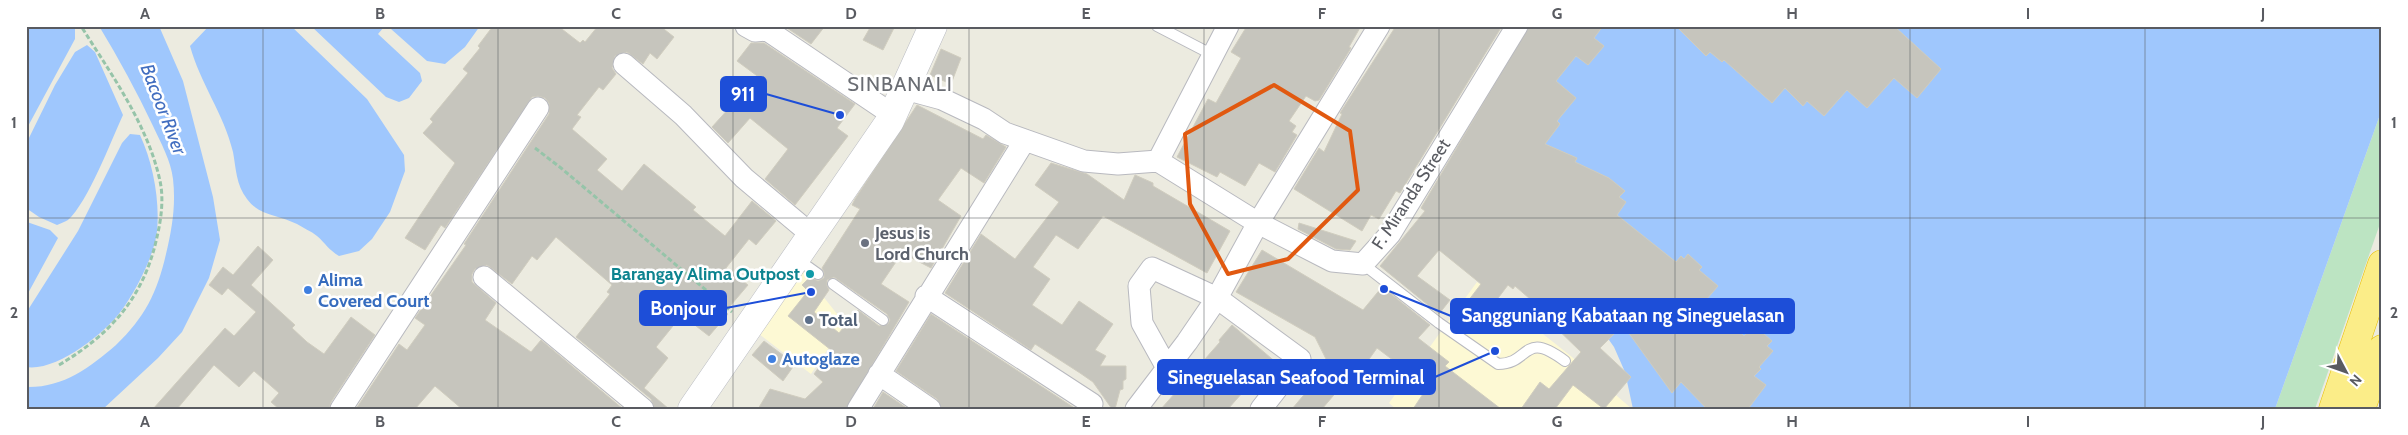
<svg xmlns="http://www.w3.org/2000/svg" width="2408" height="435" viewBox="0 0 2408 435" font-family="Cabin,sans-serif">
  <rect width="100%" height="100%" fill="#ecebe0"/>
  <path fill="#fdf9d4" d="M803,271l42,53 -34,50 -52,-40z
    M1477,282l95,75 60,52h-236l-7,-6z"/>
  <path fill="#bce4c2" d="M2382,109v109l-67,191h-40z"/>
  <path fill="#9fc7fd" d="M26,26h49v13l-49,91z
    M99,26h60l24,55 30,116 7,43 -11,38 -27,54 -24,26 -55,51h-77v-22c37,1 63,-19 90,-42 29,-28 41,-52 50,-91 6,-25 10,-49 7,-75 -2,-18 -12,-36 -20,-53 -16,-34 -34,-67 -54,-100z
    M209,26h82l76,73 37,56 1,16 -15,41 -18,27 -13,12 -20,5c-10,-6 -14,-13 -22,-20 -6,-5 -14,-8 -20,-12 -17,-9 -38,-8 -50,-25 -11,-14 -11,-31 -14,-47 -9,-38 -33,-69 -43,-106z
    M311,26h169l-15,21 -20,17 -18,-3 -36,-32 -7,-2 -6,7 42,39 2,8 -13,17 -10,4 -13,-5z
    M1576,26h806v83l-107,300h-642l-8,-37 -11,-25 -17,-24 -55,-112 -1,-134z
    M87,45l8,7 28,63c-12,26 -35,87 -55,105 -3,2 -7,3 -11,5l-18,-8 -13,-9v-64l29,-59 20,-33z
    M130,134l10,1c13,28 20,65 17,96 -2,23 -22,62 -36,80 -17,23 -65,61 -95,56v-54l52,-82 44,-88z
    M27,222l23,8 8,8 -32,59z"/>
  <path fill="#c6c5bd" stroke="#d0cdbf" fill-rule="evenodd" d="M493,26h65l22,17 3,-3 2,2 13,-16h62l14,11 -17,22 -7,-6 -7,11 -16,-12 -12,4 -3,12 4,6 -13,16 -4,-3 -22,28 4,2 -9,12 35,30 -10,11 25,21 22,-27 52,43 -3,3 32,26 27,-35 24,20 -20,24 -7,-6 -23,29 22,17 -23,27 3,2 -19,22 -22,-17 -5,7 -5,-5 -21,26 12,11 -24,30 25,21h-14l-4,-10 -75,-62 34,-43 -3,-2 5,-7 -56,-48 -19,23 -5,-4 -20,28 -25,-19 -12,4 -3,5v8l24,21 -11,17 46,32 10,-12 82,69h-161l-27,-23 -20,23h-59l43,-65 8,6 18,-25 -10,-7 51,-73 -2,-1 85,-130v-11l-4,-5 -7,-2 -6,1 -87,131 -4,-3 -16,25 -20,-12 50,-75 -32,-30 10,-11 -3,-3 38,-46 -5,-4 17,-21 -2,-2z
    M784,26h41l-14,18z
    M871,26h24l-12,24 -20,-10z
    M1247,26h114l-12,21 2,1 -32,52 -4,1 -9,-5 -17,25 7,5 -4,6 5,3 -22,37 -16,-9 -14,23 -25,-14 -3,5 -40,-20 31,-58 8,4 25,-45 -10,-6z
    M1396,26h106l-102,167 -4,-2 -17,28 -8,-4 -9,16 -68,-42 25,-41 5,4 18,-38 -2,-1z
    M1529,26h74l-9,12 10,8 -16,19 -12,-9 -20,25 20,17 -19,23 3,3 -15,20 32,14 -2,4 34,16 16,13 -6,6 7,5 -9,13 59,47 5,-6 3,3 4,-5 14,13 -3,3 19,16 -12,14 38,36 10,-11 18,16 -5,5 6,5 -14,16 2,2 -7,7 12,9 -18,24h-41l-26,-27 -9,11 -49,-68 -23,23 31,29 -27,32 -31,-24 -18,24h-34l19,-27 9,7 32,-37 -35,-34 -1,-6 -30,-26 -2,3 -5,-4 -25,33 -18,-13 16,-21 -42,-34 -22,26 33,24 -11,14 -59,-48 45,-55 -4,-3z
    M1676,26h218l47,43 -24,29 -23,-20 -27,30 -20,-18 -23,26 -17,-15 -4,5 -18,-18 -13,15 -48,-43 -2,2 -12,-10 -4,4z
    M751,43h13l91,61 -18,24 11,8 -53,69 -30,-26 23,-30 -38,-31 -22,25 -16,-16 19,-21 4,3 25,-31 -23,-17z
    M941,49l20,9 -10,26 -21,-9z
    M917,105l66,34 3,-4 20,12 -22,36 -23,-15 -23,32 23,16 -30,52 -29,-15 -21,31 28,18 -63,107h-88l12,-20 35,10 18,-17 -9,-8 17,-24 -43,-34 20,-25 -6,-6 8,-8 8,4 6,-3v-6l-2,-4 38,-59 -8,-4 3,-6zM834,277l53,37 3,6 -2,4 -9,2 -21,-16 -19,23 -25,-21 15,-22 -2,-4v-6z
    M1051,163l36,11 37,26 11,-25 18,8v3l77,45 -23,42 -104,-57 -25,33 -22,-14 -23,32 17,12 -18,26 30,20 17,-24 34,23 -18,26 11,6 -6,10h26v13l-3,2v8l-3,1 -5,19h-3l-19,-27 -13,-9 -45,-29 -4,6 -86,-57 36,-59 34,25 44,-57 -24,-17z
    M1299,223l57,18 -6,9 -14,-1 -38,-20z
    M258,246l15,14 -22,25 44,40 -3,3 15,14 17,12 27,-37 24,18 -44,67 -2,7h-50l-8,-7 8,-9 -25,-22 -15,16 -25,-22 -37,44h-24l72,-81 9,8 22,-24 -28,-24 -6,7 -13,-10 14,-18 10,8z
    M1262,250l101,60 19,-23 48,38 -12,13 31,24 -4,4 56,43h-88l10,-15 -24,-22 3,-5 -25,-19 -22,31 -5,-3 -28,33h-30l37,-44 -14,-28 -79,-45z
    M931,314l145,95h-134l-5,-10 -41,-28z
    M1232,325l46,39 -14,16 -6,-5 -30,34h-67l59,-67 -1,-2z
    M764,341l31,23 -12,17 -31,-26z
    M883,392l25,17h-35z"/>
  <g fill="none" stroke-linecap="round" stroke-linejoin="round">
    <defs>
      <path id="service" d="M1157,26l56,29
        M797,259l21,15
        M1363,264l76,59 59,41c33,0 24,-35 67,-3
        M833,284l50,36"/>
      <path id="minor" d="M746,26l9,5 12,-1 126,85
        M624,64l59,51 61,63 68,57
        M905,89l37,10 42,20 21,14 79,28 34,3 40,-3
        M1158,161l100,62 74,38 31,3 27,-30 127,-208
        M1158,161l70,-135
        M484,277l159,132
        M926,296l166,108
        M1167,368l-25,-45 -3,-37 13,-18 65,30 83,61 -39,50
        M879,374l51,35
        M341,409l197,-301
        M858,409l167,-269
        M1136,409l51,-67 30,-44 41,-75 121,-197"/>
      <path id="secondary" d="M692,409l198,-288 43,-95"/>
      <path id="motorway" d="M2333,409l49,-145
        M2361,409l21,-60"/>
    </defs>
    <use href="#service" stroke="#b8b9bf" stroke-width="12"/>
    <use href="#minor" stroke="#b8b9bf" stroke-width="23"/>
    <use href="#secondary" stroke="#b9bbc2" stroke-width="29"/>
    <use href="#motorway" stroke="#e8c004" stroke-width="29"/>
    <path stroke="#96c4a9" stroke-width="3" stroke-dasharray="5 2.5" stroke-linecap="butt" d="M535,148l26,20 171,144
      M59,365c52,-31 85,-68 98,-128 4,-17 7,-38 3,-56 -12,-56 -49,-107 -79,-155"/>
    <use href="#service" stroke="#fff" stroke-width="10"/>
    <use href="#minor" stroke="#fff" stroke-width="21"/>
    <use href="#secondary" stroke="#fff" stroke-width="28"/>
    <use href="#motorway" stroke="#fbed88" stroke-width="28"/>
  </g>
  <path fill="none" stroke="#e15910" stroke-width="4" stroke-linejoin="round" d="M1274,85l76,46 8,59 -70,69 -60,15 -38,-70 -5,-70z"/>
  <path fill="none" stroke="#595b61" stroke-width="1" stroke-opacity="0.55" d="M263,26v383M498,26v383M733,26v383M969,26v383M1204,26v383M1439,26v383M1675,26v383M1910,26v383M2145,26v383M26,218h2356"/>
  <circle fill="#6b7280" stroke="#fff" stroke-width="2" cx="865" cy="243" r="5"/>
  <circle fill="#0f9aa8" stroke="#fff" stroke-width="2" cx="810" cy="274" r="5"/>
  <g fill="#3f7fe0" stroke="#fff" stroke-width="2">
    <circle cx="308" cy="290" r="5"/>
    <circle cx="772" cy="359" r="5"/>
  </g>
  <circle fill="#5c6f8a" stroke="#fff" stroke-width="2" cx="809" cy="320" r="5"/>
  <g text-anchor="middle" stroke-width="5" stroke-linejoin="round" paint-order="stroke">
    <g font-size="18" fill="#595b61" stroke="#fff">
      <text transform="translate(1411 194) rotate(-57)" y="6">F. Miranda Street</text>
    </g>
    <g font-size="18" font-weight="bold" fill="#5b616d" stroke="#fff" text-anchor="start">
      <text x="875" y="239">Jesus is<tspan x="875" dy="21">Lord Church</tspan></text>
    </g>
    <g font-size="18" font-weight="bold" fill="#0d838f" stroke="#fff" text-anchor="end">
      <text x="800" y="280">Barangay Alima Outpost</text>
    </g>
    <g font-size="18" font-weight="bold" fill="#366cbe" stroke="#fff" text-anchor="start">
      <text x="318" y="286">Alima<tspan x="318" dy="21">Covered Court</tspan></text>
      <text x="782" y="365">Autoglaze</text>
    </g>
    <g font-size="18" font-weight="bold" fill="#4e5e75" stroke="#fff" text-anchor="start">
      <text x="819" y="326">Total</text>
    </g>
    <g font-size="19" font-style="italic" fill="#426ec0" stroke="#fff">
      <text transform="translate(164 109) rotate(69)" y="7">Bacoor River</text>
    </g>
    <g font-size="20" letter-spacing="1" fill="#6a6d73" stroke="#fff">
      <text x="900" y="91">SINBANALI</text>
    </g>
  </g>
  <path fill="none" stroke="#1d4ed8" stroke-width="2" d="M840 115L766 94M811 292L726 308M1384 289L1451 316M1495 351L1435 377"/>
  <g fill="#1d4ed8" stroke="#fff" stroke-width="2">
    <circle cx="840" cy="115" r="5"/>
    <circle cx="811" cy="292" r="5"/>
    <circle cx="1384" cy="289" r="5"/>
    <circle cx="1495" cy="351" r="5"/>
  </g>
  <g fill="#1d4ed8" stroke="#1d4ed8" stroke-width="2">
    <rect x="721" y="77" width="45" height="34" rx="5"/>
    <rect x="640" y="291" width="86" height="34" rx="5"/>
    <rect x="1451" y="299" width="343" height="34" rx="5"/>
    <rect x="1158" y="360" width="277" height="34" rx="5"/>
  </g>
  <g font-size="19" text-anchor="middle" font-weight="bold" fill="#fff">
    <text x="743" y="101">911</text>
    <text x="683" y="315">Bonjour</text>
    <text x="1623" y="322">Sangguniang Kabataan ng Sineguelasan</text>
    <text x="1296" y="384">Sineguelasan Seafood Terminal</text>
  </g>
  <rect width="2408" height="435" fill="none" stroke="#ffffff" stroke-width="55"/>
  <g transform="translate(2346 372) rotate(131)" stroke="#ffffff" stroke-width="4" paint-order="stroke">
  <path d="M0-4L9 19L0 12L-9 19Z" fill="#595b61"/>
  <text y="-8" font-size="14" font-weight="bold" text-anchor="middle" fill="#595b61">N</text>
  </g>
  <rect x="28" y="28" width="2352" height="380" fill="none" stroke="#595b61" stroke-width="2"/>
  <g font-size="16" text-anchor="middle" font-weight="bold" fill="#595b61">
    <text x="145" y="19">A</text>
    <text x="380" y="19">B</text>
    <text x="616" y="19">C</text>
    <text x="851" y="19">D</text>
    <text x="1086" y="19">E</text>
    <text x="1322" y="19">F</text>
    <text x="1557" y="19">G</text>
    <text x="1792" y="19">H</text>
    <text x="2028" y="19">I</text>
    <text x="2263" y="19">J</text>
    <text x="14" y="128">1</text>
    <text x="2394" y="128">1</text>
    <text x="14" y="318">2</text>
    <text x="2394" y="318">2</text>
    <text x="145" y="427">A</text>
    <text x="380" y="427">B</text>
    <text x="616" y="427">C</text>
    <text x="851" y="427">D</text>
    <text x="1086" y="427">E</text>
    <text x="1322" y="427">F</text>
    <text x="1557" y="427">G</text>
    <text x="1792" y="427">H</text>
    <text x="2028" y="427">I</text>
    <text x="2263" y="427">J</text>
  </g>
</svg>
